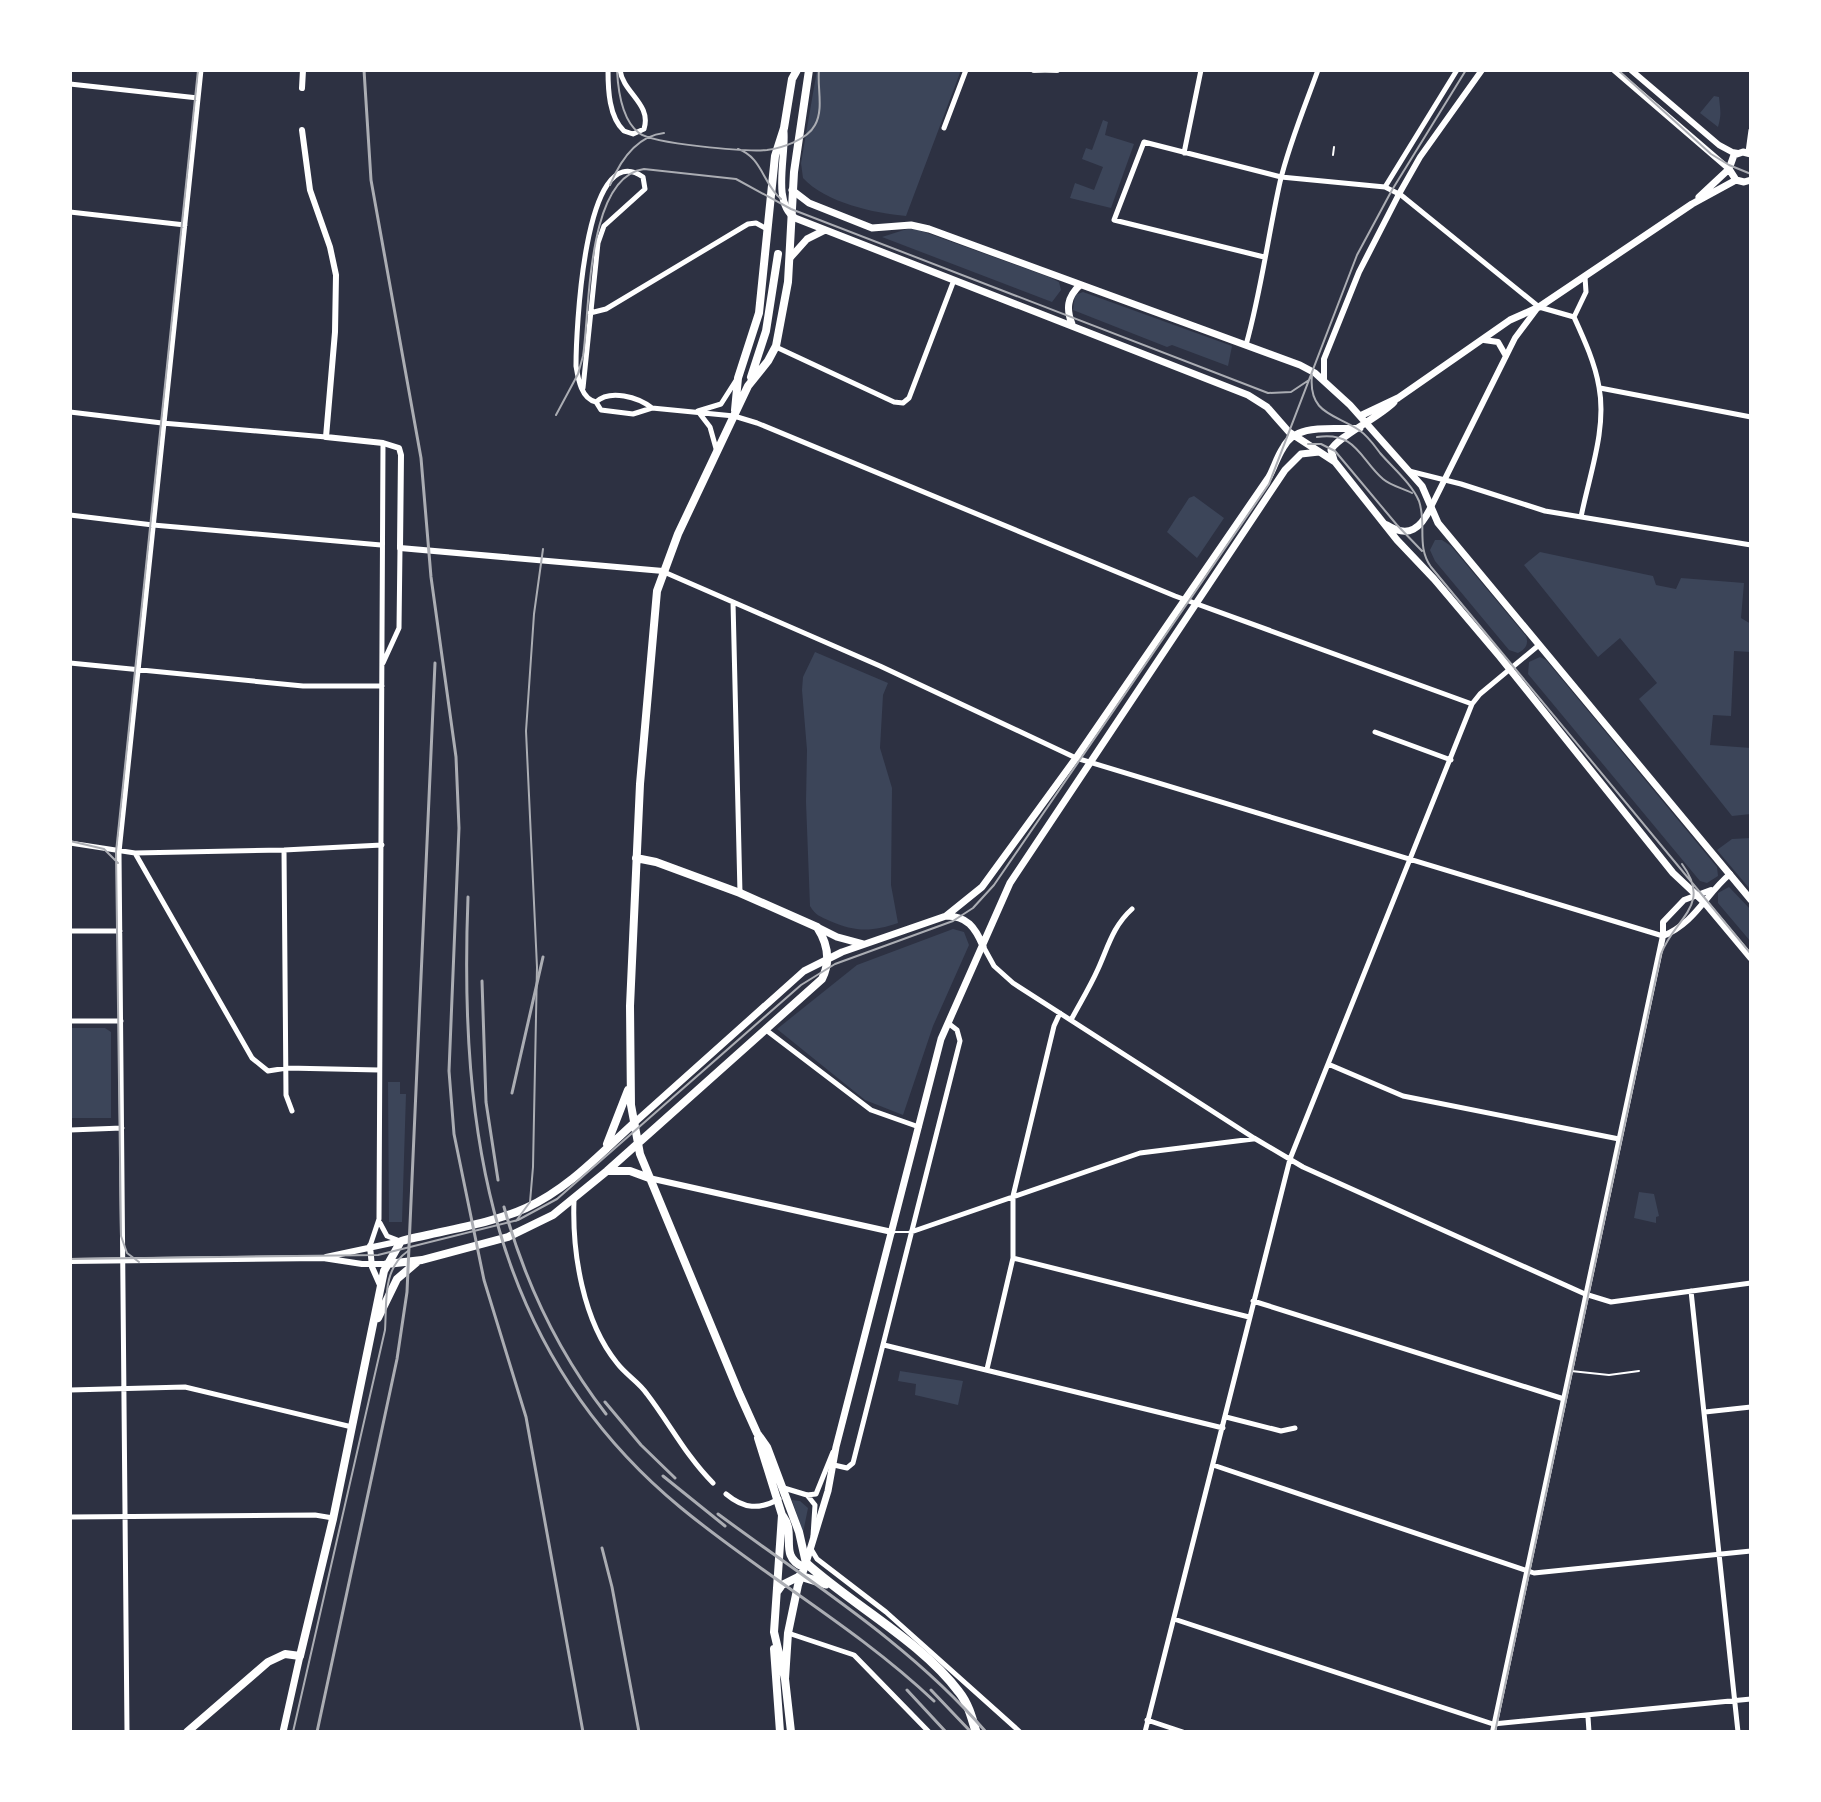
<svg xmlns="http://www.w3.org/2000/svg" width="1821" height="1802" viewBox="0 0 1821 1802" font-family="Roboto,sans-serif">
  <rect width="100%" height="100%" fill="#2d3142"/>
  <path fill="#3c4559" d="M817,70h144l-55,146c-32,-3 -80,-13 -103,-38l-2,-15z
    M1714,96l5,1c1,12 3,17 -1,30l-18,-14z
    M1103,120l5,2 -3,13 29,9 -23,64 -41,-10 5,-15 19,7 9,-23 -21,-8 4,-11 6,2z
    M907,229h9l133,48 10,5 2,8 -9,12 -170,-65z
    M1083,292l149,54 -4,20 -56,-21 -5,2 -94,-37 2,-15z
    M1194,496l30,22 -27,40 -30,-26 22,-34z
    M1435,540h7l9,6 75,90c3,8 -1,14 -8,17l-9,-3 -74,-89 -5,-11z
    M1540,552l113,24 3,9 20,4 5,-11 63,5 -3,35 10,6v28l-17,-1 -3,65 -18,-1 -3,30 41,3v66l-19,2 -93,-117 18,-16 -37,-45 -22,19 -74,-92z
    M815,652l73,31 -5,12 -3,53 12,40 -1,97 7,38c-26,9 -43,9 -68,-2 -9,-4 -15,-6 -20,-15l-4,-104 1,-52 -5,-60 1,-13z
    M1540,657l6,3 171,207 1,9 -11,7 -7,-2 -172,-207 1,-12z
    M1751,838v48l-2,2 -32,-38 15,-11z
    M1729,887l22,23v32l-33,-39v-10z
    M953,929l11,3 5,13 -36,81 -30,89 -38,-15 -88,-71 80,-64z
    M70,1028h35l6,4v86h-41z
    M388,1082h12v12h6l-4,128h-13z
    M1639,1192l15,2 5,22 -3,1v6l-22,-5z
    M900,1371l63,10 -5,24 -43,-10 1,-11 -18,-3z
    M792,1500l8,1 8,7 -5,25z"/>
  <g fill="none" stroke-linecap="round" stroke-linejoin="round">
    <path stroke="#fff" stroke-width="2" d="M1333,155l1,-8
      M893,1232h18
      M1571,1371l38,4 30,-4"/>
    <path stroke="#fff" stroke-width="5" d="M608,70c0,20 1,47 16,61l9,3 11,-5c8,-25 -21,-36 -24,-59
      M70,84l128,14
      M944,128l22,-58
      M1748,152l3,-22
      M1184,153l17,-83
      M1385,187l72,-117
      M70,212l115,13
      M1264,257l-150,-37 30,-78 137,35 104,10 16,8 138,112 35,10
      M590,313l16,-4 142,-85 8,-1 11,6
      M1574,317c10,22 21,46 25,70 8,42 -10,89 -18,130
      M1574,317l12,-25 -1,-15
      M1246,345c15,-53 22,-109 34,-163 9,-38 25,-76 38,-112
      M776,347l118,55 9,1 6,-5 45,-118
      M583,388l15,-145 6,-17 41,-37 -2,-12c-60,-42 -67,161 -67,189 2,12 5,33 20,36l5,8 32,4 19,-6 82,8 23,7 418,173 297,108
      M1600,388l151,29
      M596,402c14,-13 42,-5 56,6
      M698,411l23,-7 14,-22
      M70,412l92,11 164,14
      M700,414l10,13 7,25
      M1409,471l52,13 84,27 206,34
      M70,515l83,10 228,20
      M664,572l216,94 196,92 587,178
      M733,602l7,291
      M70,663l233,23h79
      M383,663l16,-35 1,-80
      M1375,732l76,28
      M70,843l65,10 149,-3 98,-5
      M284,850l2,245 6,16
      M135,853l117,205 16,13 19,-3 92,2
      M70,931h50
      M983,946l11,20 19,17 241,155 49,29 282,127 26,8 140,-19
      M1071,1020c9,-17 19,-33 27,-51 10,-22 15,-43 34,-60
      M70,1021h51
      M766,1030l105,80 48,17
      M1328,1064l75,32 216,43
      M70,1130l52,-2
      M574,1200c-2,53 9,121 43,163 9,12 22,19 30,31 23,30 39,62 66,89
      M380,1223l7,13 13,5
      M911,1232l229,-79 113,-14
      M370,1246l9,-27 4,-776
      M1013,1258l236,59
      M1691,1291l47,441
      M1253,1301l311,98
      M884,1345l339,83
      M987,1369l26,-111v-62l41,-170 6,-13
      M70,1390l115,-3 167,40
      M1705,1412l46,-5
      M1226,1417l55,14 14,-3
      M834,1465l13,3 6,-5 107,-422 -3,-11 -9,-7
      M1213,1465l321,108 217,-22
      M784,1488l23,7 9,-1 17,-42
      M726,1494c18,15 33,16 53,5
      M807,1495l8,10 -2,31
      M70,1517l245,-2 18,3
      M811,1549l6,10 69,53 134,120
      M1174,1619l319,105 258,-25
      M788,1633l66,22 75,77
      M1588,1717l1,15
      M1147,1720l36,12
      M127,1732l-8,-880 82,-782
      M1145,1732l145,-573 182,-455 8,-10 59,-49"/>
    <path stroke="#fff" stroke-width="6" d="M1034,70h23
      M1614,70l115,99
      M1631,70l88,75 13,7 6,1
      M302,88l1,-18
      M302,130l8,60 20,57 6,28 -1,57 -9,105 57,6 16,5 2,7 -1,93 263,23
      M1484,340l14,2 8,14
      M1324,380v-21l35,-87 40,-78 21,-37 62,-87
      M1431,507l84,-169 21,-28
      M1663,936c33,-14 42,-41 67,-62
      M649,1178l243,54
      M370,1246l2,21 8,18
      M326,1257l75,-16
      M70,1261l253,-3 39,6h25
      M1493,1732l170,-796v-14l21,-22 27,-10"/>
    <path stroke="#fff" stroke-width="7" d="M784,132c2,25 -12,71 11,86l453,177 19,12 22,25 46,30 62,78 37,39 66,78 173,216 32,30 46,55
      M1751,154l-8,-2 -9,3 -5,14 7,11 8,2 7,-2
      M792,190l17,13 63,25 39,-3 18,4 371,136 15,8 35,32 72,81 16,37 313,377
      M1699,197l30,-28
      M790,258l17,-19 18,-9
      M1072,324c-6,-15 -5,-27 8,-39
      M1360,416l38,-18 112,-78 29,-13 153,-103 44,-24
      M1334,460l-3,-10c6,-13 49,-33 63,-48
      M1387,525c22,14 34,3 44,-18
      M946,916l36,-29 94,-129 193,-281c5,-9 8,-20 14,-29 14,-27 52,-17 77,-20
      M817,927l20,10 26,7
      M633,1124l171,-153 38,-19 104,-36c21,0 29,11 37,30
      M806,1563l22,-72 8,-44 105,-408 69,-156 275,-413 16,-16 18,-2
      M283,1732l17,-76"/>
    <path stroke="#fff" stroke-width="8" d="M751,377l15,-46 12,-77
      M735,410l3,-32 21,-65 16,-157 9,-28 8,-49 5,-9
      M607,1144l21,-54
      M608,1171h22l19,7
      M387,1264l35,-4 86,-23 45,-22 54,-44 215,-192c9,-18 6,-35 -5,-52l-77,-34 -84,-31 -20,-4
      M378,1318l19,-39 20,-17
      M758,1438l24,77 -8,117 11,47 6,53
      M783,1516c14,19 -5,39 20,51
      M777,1592l5,-7 18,-9
      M774,1649l6,83
      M785,1679l3,-46 10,-48 8,-22 -7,-31 -32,-85 -10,-14 -18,-40 -99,-239 -9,-49 -1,-99 10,-222 17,-193 21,-57 70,-148 20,-25 8,-15 12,-64 6,-110 15,-102
      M187,1732l81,-70 17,-8 15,2 33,-137 51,-248 17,-30c39,-10 90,-17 125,-33 42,-19 74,-54 107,-84"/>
    <path stroke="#fff" stroke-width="9" d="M806,1563c46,42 115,78 153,129 9,11 13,26 17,40
      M800,1576l26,8"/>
    <path stroke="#abadb3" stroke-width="2" d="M617,70c1,20 5,50 22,63 14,11 108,19 128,17 15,-2 40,-10 48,-25 9,-16 2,-38 4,-55
      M1017,70l28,2 29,-2
      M1618,70l93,84 18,11 22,9
      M738,149c24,8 25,35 43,50
      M610,185c10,-24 27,-49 54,-52
      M1312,375c-4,39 23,39 47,55 9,6 15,15 21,23 12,14 32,31 39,48 8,23 -3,45 12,66l320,387
      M556,415l22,-41 5,-18c7,-45 3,-179 61,-187l92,10 55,30 477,184 23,-1 18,-12
      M1317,437c39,-6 43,22 66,42 8,7 20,9 29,14
      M1308,444h13l14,7 62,74 25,26
      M70,841l34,8 14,14
      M516,1221l14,-19 3,-35 4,-200 -11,-236 8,-117 9,-65
      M70,1259l308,-4 140,-35 39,-21 244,-214 34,-21 118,-43 20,-13 21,-23 275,-401 88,-229 35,-65 74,-120
      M139,1262l-12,-9 -6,-17 -5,-384 82,-782
      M293,1732l92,-402c2,-28 -3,-61 23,-79
      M1495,1732l166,-778c13,-36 52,-48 21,-90"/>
    <path stroke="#abadb3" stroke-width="3" d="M364,70l7,110 50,278 10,119 25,180 3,71 -10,243 5,63 30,146 42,137 57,315
      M468,897c-9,233 22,453 212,610 82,68 176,120 254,194
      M482,981l4,121 12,78
      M512,1093l31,-136
      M504,1207c21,75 54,145 102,207
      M605,1402l36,43 34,33
      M663,1476l62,50
      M718,1514c93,69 191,129 268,218
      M602,1548l10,39 27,145
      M907,1690l39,42
      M931,1690l40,42
      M317,1732l80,-373 10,-67 28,-629"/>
  </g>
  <rect width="1821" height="1802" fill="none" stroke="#ffffff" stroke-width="144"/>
</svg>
